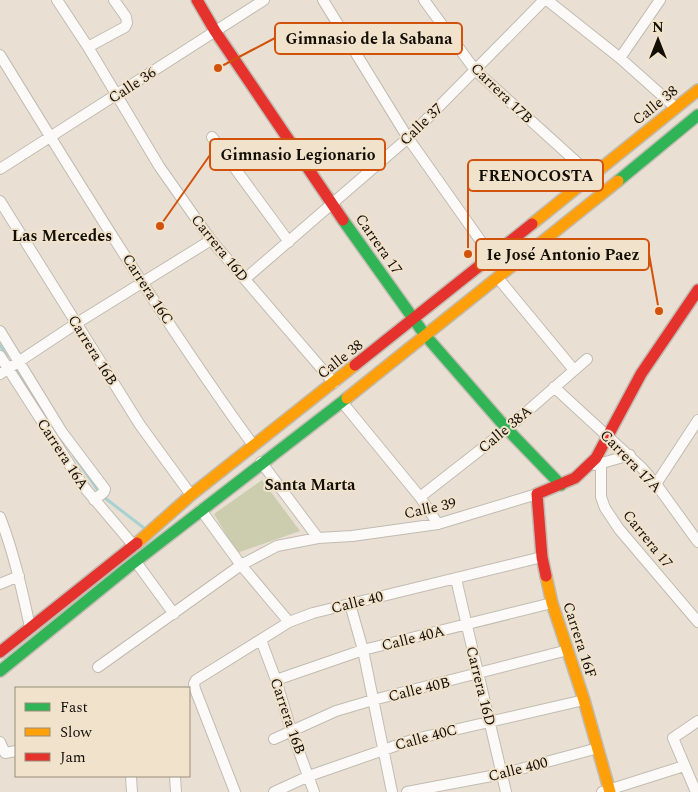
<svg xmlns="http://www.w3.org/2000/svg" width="698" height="792" viewBox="0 0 698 792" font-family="Spectral,serif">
  <rect width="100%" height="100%" fill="#e9e0d3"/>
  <path fill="#ccccae" d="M262,480l38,51 -63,22 -23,-39z"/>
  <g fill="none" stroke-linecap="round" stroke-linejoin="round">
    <path stroke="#a9d1d2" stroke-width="3" d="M0,345l7,12
      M16,371l34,51
      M74,456l25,36
      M105,498l39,30"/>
    <defs>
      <path id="street" d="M57,0l31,47 71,119 52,74 123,143
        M323,0l85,138 84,119
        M424,0l51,70 117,106
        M547,0l73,58 56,50
        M88,47l37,-20 2,-4 -1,-6 -12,-17
        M0,55c81,132 162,264 253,390
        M620,58l40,-58
        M212,137l77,105
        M0,169l264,-169
        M0,201l140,224 51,70
        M498,278l76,92
        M245,279l163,-141 136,-138
        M0,331l62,101 43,57 -1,3 -10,8
        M0,356l84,131 50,59
        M0,374l77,-51 134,-83
        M554,387l88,81 14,16 42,58
        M342,402l78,95 18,27
        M261,462l57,76
        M601,464v33l4,11 14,21 79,93
        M595,465l35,-10
        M656,484l42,-64
        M420,497l87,-68 80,-70
        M201,510l40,55 48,57
        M0,517c14,36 22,73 30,110
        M136,562l38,52
        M456,579l50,213
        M0,584l19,-8
        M350,604l13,46 29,142
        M261,640l15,40 15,50 23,62
        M98,667l143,-102 36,-19 41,-8 34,-2 86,-12 99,-30
        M276,680l87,-30 189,-47
        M274,739l62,-28 37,-11 195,-50
        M0,742l5,11 11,-2
        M131,776l1,16
        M175,776l1,16
        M235,792l-40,-103 -1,-5 2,-4 93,-58 24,-9 229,-56
        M274,792l35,-16 106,-37 169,-39
        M407,792l95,-18 96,-26
        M602,792l82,-26
        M696,792l-23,-54 25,-17"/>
      <path id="fast" d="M618,181l80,-66
        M343,220l82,115 82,94 54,56
        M0,671l127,-103 220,-170"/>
      <path id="slow" d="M532,224l166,-134
        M347,398l271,-217
        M137,543l54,-48 164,-130
        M546,576l6,27 32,97 26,92"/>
      <path id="jam" d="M197,0l18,31 128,189
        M355,365l177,-141
        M546,576l-4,-19 -5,-63 38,-16 21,-20 45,-84 57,-84
        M0,652l137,-109"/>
    </defs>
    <use href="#street" stroke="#c1bbb1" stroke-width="12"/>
    <use href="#fast" stroke="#c1bbb1" stroke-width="14"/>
    <use href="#slow" stroke="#c1bbb1" stroke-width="14"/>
    <use href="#jam" stroke="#c1bbb1" stroke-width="14"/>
    <use href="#street" stroke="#fcfaf8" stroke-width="10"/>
    <use href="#fast" stroke="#30b455" stroke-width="11"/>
    <use href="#slow" stroke="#ff9f0a" stroke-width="11"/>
    <use href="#jam" stroke="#e5322d" stroke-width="11"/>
  </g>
  <g text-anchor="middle" stroke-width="4" stroke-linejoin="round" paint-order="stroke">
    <g font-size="15" fill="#130e06" stroke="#f1e2cb">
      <text transform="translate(132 85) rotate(-33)" y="5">Calle 36</text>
      <text transform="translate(502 93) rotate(44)" y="5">Carrera 17B</text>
      <text transform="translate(655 105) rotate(-39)" y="5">Calle 38</text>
      <text transform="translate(421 124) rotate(-44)" y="5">Calle 37</text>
      <text transform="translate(379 244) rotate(55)" y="5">Carrera 17</text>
      <text transform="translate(220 248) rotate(51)" y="5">Carrera 16D</text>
      <text transform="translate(148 289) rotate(57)" y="5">Carrera 16C</text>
      <text transform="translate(93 350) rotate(58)" y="5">Carrera 16B</text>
      <text transform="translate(340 359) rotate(-38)" y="5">Calle 38</text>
      <text transform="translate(505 429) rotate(-40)" y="5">Calle 38A</text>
      <text transform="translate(63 454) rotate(57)" y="5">Carrera 16A</text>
      <text transform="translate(631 461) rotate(46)" y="5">Carrera 17A</text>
      <text transform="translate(430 508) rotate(-12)" y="5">Calle 39</text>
      <text transform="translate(648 539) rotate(51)" y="5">Carrera 17</text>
      <text transform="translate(357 602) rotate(-14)" y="5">Calle 40</text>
      <text transform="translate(413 638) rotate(-14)" y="5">Calle 40A</text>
      <text transform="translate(580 640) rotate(72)" y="5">Carrera 16F</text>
      <text transform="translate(481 686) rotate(76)" y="5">Carrera 16D</text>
      <text transform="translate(419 689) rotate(-14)" y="5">Calle 40B</text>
      <text transform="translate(288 716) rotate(71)" y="5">Carrera 16B</text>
      <text transform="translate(426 737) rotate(-15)" y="5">Calle 40C</text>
      <text transform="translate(518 769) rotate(-14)" y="5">Calle 400</text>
    </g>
    <g font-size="16" font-weight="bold" fill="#130e06" stroke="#f1e2cb">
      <text x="62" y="241">Las Mercedes</text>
      <text x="310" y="490">Santa Marta</text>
    </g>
  </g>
  <path fill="none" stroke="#d3520b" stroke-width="2" d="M218 68L275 38M160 226L210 155M468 254L468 175M659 311L649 254"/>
  <g fill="#d3520b" stroke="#f1e2cb" stroke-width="2">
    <circle cx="218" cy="68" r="5"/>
    <circle cx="160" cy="226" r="5"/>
    <circle cx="468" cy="254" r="5"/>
    <circle cx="659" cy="311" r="5"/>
  </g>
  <g fill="#f1e2cb" stroke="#d3520b" stroke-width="2">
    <rect x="275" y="23" width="187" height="31" rx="5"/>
    <rect x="210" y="139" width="175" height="31" rx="5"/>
    <rect x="468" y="160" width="135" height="31" rx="5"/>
    <rect x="476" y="239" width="173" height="31" rx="5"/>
  </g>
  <g font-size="16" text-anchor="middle" font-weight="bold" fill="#130e06">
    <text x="369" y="44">Gimnasio de la Sabana</text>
    <text x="298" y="160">Gimnasio Legionario</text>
    <text x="536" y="181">FRENOCOSTA</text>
    <text x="563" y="260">Ie José Antonio Paez</text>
  </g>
  <rect x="15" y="687" width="175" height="90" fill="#f1e2cb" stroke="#988d7c"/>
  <rect x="25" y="703" width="25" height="8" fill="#30b455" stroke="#988d7c"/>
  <text x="60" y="712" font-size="15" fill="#130e06">Fast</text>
  <rect x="25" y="728" width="25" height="8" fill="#ff9f0a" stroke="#988d7c"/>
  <text x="60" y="737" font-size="15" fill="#130e06">Slow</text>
  <rect x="25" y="753" width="25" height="8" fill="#e5322d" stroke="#988d7c"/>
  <text x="60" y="762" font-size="15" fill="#130e06">Jam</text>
  <g transform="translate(658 40)" stroke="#f1e2cb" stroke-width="4" paint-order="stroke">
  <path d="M0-4L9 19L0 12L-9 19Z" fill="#130e06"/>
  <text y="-8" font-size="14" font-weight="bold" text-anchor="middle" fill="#130e06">N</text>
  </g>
</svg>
